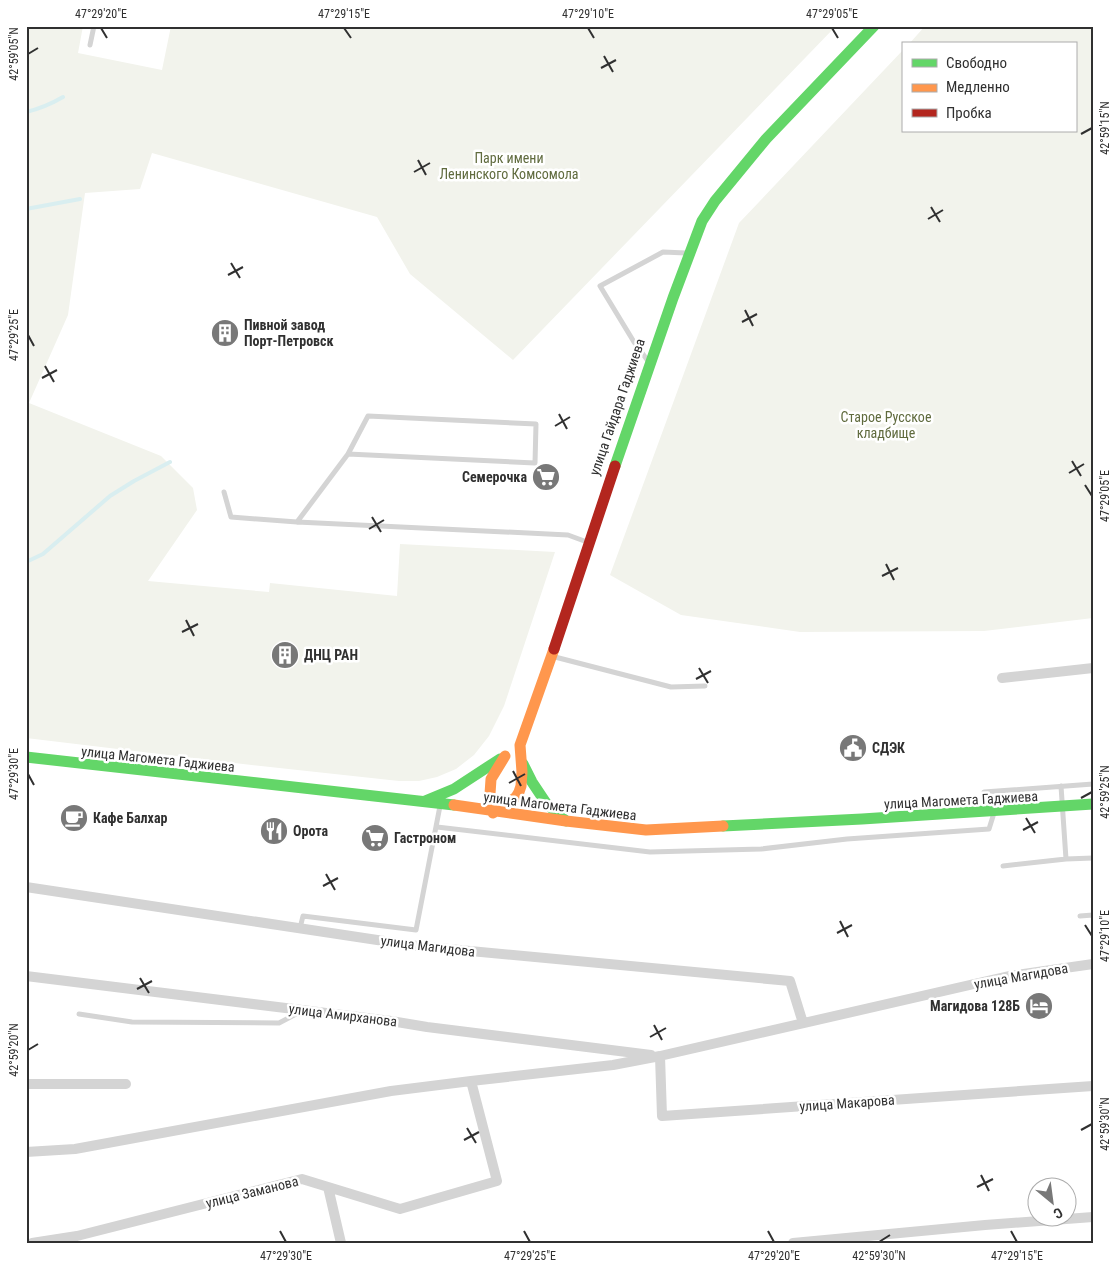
<svg xmlns="http://www.w3.org/2000/svg" width="1119" height="1269" viewBox="0 0 1119 1269" font-family="'Roboto Condensed',sans-serif">
  <rect width="100%" height="100%" fill="#fff"/>
  <path fill="#f2f3ec" d="M26,26h57l-5,27 84,17 9,-44h665l-323,334 -103,-86 -33,-57 -225,-64 -12,36 -55,4 -17,122 -39,88 132,53 32,32 4,22 -49,71 121,11 1,-9 127,13 3,-52 155,8 -51,154 -15,30 -15,19 -18,14 -19,8 -18,4h-20l-156,-17 -217,-26z
    M925,26h168v592l-109,13 -184,1 -119,-17 -71,-40 129,-352 164,-173v81h172v-87h-166z"/>
  <g fill="none" stroke-linecap="round" stroke-linejoin="round">
    <path stroke="#d9eef0" stroke-width="4" d="M26,112c13,-3 25,-8 37,-15
      M26,209l54,-10
      M26,562l17,-8 67,-58 24,-15 36,-19"/>
    <path stroke="#d4d4d4" stroke-width="5" d="M90,45l4,-19
      M648,361l-14,-19 -34,-56 63,-34 23,1
      M224,492l7,25 66,5 271,13 19,7
      M297,522l51,-68 187,9 1,-39 -168,-8 -20,38
      M555,657l116,30 34,-1
      M1061,786l5,73 27,-1
      M984,792l109,-8
      M437,827l213,25 111,-3 86,-10 142,-10 5,-16
      M1003,866l63,-7
      M1080,916l13,-1
      M300,928l3,-12 113,14 24,-124
      M79,1014l53,8 147,1 21,-11"/>
    <path stroke="#d4d4d4" stroke-width="10" d="M1002,678l91,-10
      M26,887l391,59 373,35 13,42
      M26,976l365,45 36,6 224,28
      M660,1056l2,60 431,-30
      M26,1084h100
      M26,1152l49,-3 316,-58 80,-10
      M328,1187l13,56
      M32,1243l45,-7 225,-57 98,30 97,-28 -26,-100 142,-16 47,-9 349,-80 84,-12
      M793,1243l192,-18 108,-8"/>
    <path stroke="#63d668" stroke-width="11" d="M615,466l58,-168 29,-77 13,-20 51,-62 108,-113
      M26,757l428,48
      M523,764l9,18 14,21 20,18
      M425,801l29,-12 46,-30
      M723,826l139,-7 231,-15"/>
    <path stroke="#ff974d" stroke-width="11" d="M505,756l-14,23 -1,15 3,19 18,-12 5,-4 3,-5 2,-6 1,-14 -2,-27 34,-96
      M454,805l112,16 80,9 77,-4"/>
    <path stroke="#b3261e" stroke-width="11" d="M554,649l61,-183"/>
  </g>
  <path fill="none" stroke="#303030" stroke-width="2" d="M101,28l6,10M344,28l7,10M588,28l6,10M832,28l6,10M28,54l10,-6M604,56l9,16M601,68l15,-8M1081,134l11,-6M418,160l8,15M414,172l16,-9M931,207l9,15M928,219l15,-9M231,263l9,15M228,275l15,-8M745,310l8,16M742,322l15,-8M28,335l6,11M45,366l9,16M42,378l15,-8M559,414l8,15M555,426l15,-9M1072,461l9,15M1069,473l15,-9M1085,485l7,11M372,517l9,15M369,529l15,-9M886,564l8,16M882,576l16,-8M186,620l8,16M182,632l16,-8M699,668l9,15M696,679l15,-8M513,771l8,15M28,774l6,11M509,783l16,-9M1081,798l11,-6M1026,818l9,15M1023,830l15,-8M326,874l9,16M323,886l15,-8M840,921l8,16M1085,925l7,11M837,933l15,-8M140,978l9,15M137,989l15,-8M654,1025l8,15M650,1037l16,-9M28,1050l10,-6M467,1128l9,15M1081,1130l11,-6M464,1140l15,-8M981,1175l8,16M977,1187l16,-8M280,1231l6,11M524,1231l6,11M768,1231l6,11M1011,1231l6,11M879,1242l11,-7"/>
  <defs>
    <symbol id="building-disc" viewBox="-11 -11 22 22"><circle r="9.5" fill="#787878" stroke="#fff"/><path d="M-4-6H4V6H1V3H-1V6H-4ZM-2.5-4.3h1.7v1.8h-1.7ZM.8-4.3h1.7v1.8H.8ZM-2.5-1h1.7V.8h-1.7ZM.8-1h1.7V.8H.8Z" fill="#fff"/></symbol>
    <symbol id="supermarket-disc" viewBox="-11 -11 22 22"><circle r="9.5" fill="#787878" stroke="#fff"/><path d="M-6-5.5h2.5l.6 2H6L4.5 2H-2.5L-4.4-4H-6ZM-1.5 3.2a1.3 1.3 0 1 0 .1 0ZM3 3.2a1.3 1.3 0 1 0 .1 0Z" fill="#fff"/></symbol>
    <symbol id="civic-disc" viewBox="-11 -11 22 22"><circle r="9.5" fill="#787878" stroke="#fff"/><path d="M-.6-6.5H3V-4.5H.6V-3L4-1V1h2V6H-6V1h2V-1L-.6-3ZM-1.2 2.5V6h2.4V2.5Z" fill="#fff"/></symbol>
    <symbol id="cafe-disc" viewBox="-11 -11 22 22"><circle r="9.5" fill="#787878" stroke="#fff"/><path d="M-5.5-4.5H6V0H3Q3 3.5 0 3.5H-2.5Q-5.5 3.5-5.5 0ZM3-3.2v2h1.7v-2ZM-6 4.5H4V6H-6Z" fill="#fff"/></symbol>
    <symbol id="restaurant-disc" viewBox="-11 -11 22 22"><circle r="9.5" fill="#787878" stroke="#fff"/><path d="M-5-6h1v4h1v-4h1v4h1v-4h1v5L-1.5 .5V6h-2V.5L-5-1ZM5-6V6H3V1.5H1.5Q1.5-4 5-6Z" fill="#fff"/></symbol>
    <symbol id="hotel-disc" viewBox="-11 -11 22 22"><circle r="9.5" fill="#787878" stroke="#fff"/><path d="M-6-4.5h1.5V1H6V5H4.5V3h-9V5H-6ZM-4 0a1.8 1.8 0 1 1 3.6 0ZM.5 0V-2.5h3Q6-2.5 6 0Z" fill="#fff"/></symbol>
  </defs>
  <g fill-rule="evenodd">
    <use href="#building-disc" x="209" y="317" width="32" height="32"/>
    <use href="#supermarket-disc" x="530" y="461" width="32" height="32"/>
    <use href="#building-disc" x="269" y="639" width="32" height="32"/>
    <use href="#civic-disc" x="837" y="732" width="32" height="32"/>
    <use href="#cafe-disc" x="58" y="802" width="32" height="32"/>
    <use href="#restaurant-disc" x="258" y="815" width="32" height="32"/>
    <use href="#supermarket-disc" x="359" y="822" width="32" height="32"/>
    <use href="#hotel-disc" x="1023" y="990" width="32" height="32"/>
  </g>
  <g text-anchor="middle" stroke-width="5" stroke-linejoin="round" paint-order="stroke">
    <g font-size="14" fill="#606b3e" stroke="#fff">
      <text x="509" y="163">Парк имени<tspan x="509" dy="16">Ленинского Комсомола</tspan></text>
      <text x="886" y="422">Старое Русское<tspan x="886" dy="16">кладбище</tspan></text>
    </g>
    <g font-size="14" font-weight="bold" fill="#303030" stroke="#fff" text-anchor="start">
      <text x="244" y="330">Пивной завод<tspan x="244" dy="16">Порт-Петровск</tspan></text>
      <text x="527" y="482" text-anchor="end">Семерочка</text>
      <text x="304" y="660">ДНЦ РАН</text>
      <text x="872" y="753">СДЭК</text>
      <text x="93" y="823">Кафе Балхар</text>
      <text x="293" y="836">Орота</text>
      <text x="394" y="843">Гастроном</text>
      <text x="1020" y="1011" text-anchor="end">Магидова 128Б</text>
    </g>
    <g font-size="14" fill="#303030" stroke="#fff">
      <text transform="translate(617 407) rotate(-71)" y="5">улица Гайдара Гаджиева</text>
      <text transform="translate(158 759) rotate(6)" y="5">улица Магомета Гаджиева</text>
      <text transform="translate(961 800) rotate(-3)" y="5">улица Магомета Гаджиева</text>
      <text transform="translate(560 806) rotate(7)" y="5">улица Магомета Гаджиева</text>
      <text transform="translate(428 946) rotate(7)" y="5">улица Магидова</text>
      <text transform="translate(1021 976) rotate(-10)" y="5">улица Магидова</text>
      <text transform="translate(343 1015) rotate(7)" y="5">улица Амирханова</text>
      <text transform="translate(847 1103) rotate(-4)" y="5">улица Макарова</text>
      <text transform="translate(252 1192) rotate(-14)" y="5">улица Заманова</text>
    </g>
  </g>
  <rect width="1119" height="1269" fill="none" stroke="#ffffff" stroke-width="55"/>
  <rect x="902" y="42" width="175" height="90" fill="#ffffff" stroke="#acacac"/>
  <rect x="912" y="59" width="25" height="8" fill="#63d668" stroke="#acacac"/>
  <text x="946" y="68" font-size="15" fill="#303030">Свободно</text>
  <rect x="912" y="84" width="25" height="8" fill="#ff974d" stroke="#acacac"/>
  <text x="946" y="92" font-size="15" fill="#303030">Медленно</text>
  <rect x="912" y="109" width="25" height="8" fill="#b3261e" stroke="#acacac"/>
  <text x="946" y="118" font-size="15" fill="#303030">Пробка</text>
  <g transform="translate(1052 1202) rotate(151)"><circle r="24" fill="#ffffff" stroke="#acacac"/>
  <path d="M0-4L9 19L0 12L-9 19Z" fill="#787878"/>
  <text y="-8" font-size="14" font-weight="bold" text-anchor="middle" fill="#303030">С</text>
  </g>
  <rect x="28" y="28" width="1064" height="1214" fill="none" stroke="#303030" stroke-width="2"/>
  <g font-size="12" text-anchor="middle" fill="#303030">
    <text x="101" y="18">47°29'20"E</text>
    <text x="344" y="18">47°29'15"E</text>
    <text x="588" y="18">47°29'10"E</text>
    <text x="832" y="18">47°29'05"E</text>
    <text transform="translate(14 54) rotate(-90)" y="4">42°59'05"N</text>
    <text transform="translate(1105 128) rotate(-90)" y="4">42°59'15"N</text>
    <text transform="translate(14 335) rotate(-90)" y="4">47°29'25"E</text>
    <text transform="translate(1105 496) rotate(-90)" y="4">47°29'05"E</text>
    <text transform="translate(14 774) rotate(-90)" y="4">47°29'30"E</text>
    <text transform="translate(1105 792) rotate(-90)" y="4">42°59'25"N</text>
    <text transform="translate(1105 936) rotate(-90)" y="4">47°29'10"E</text>
    <text transform="translate(14 1050) rotate(-90)" y="4">42°59'20"N</text>
    <text transform="translate(1105 1124) rotate(-90)" y="4">42°59'30"N</text>
    <text x="286" y="1260">47°29'30"E</text>
    <text x="530" y="1260">47°29'25"E</text>
    <text x="774" y="1260">47°29'20"E</text>
    <text x="879" y="1260">42°59'30"N</text>
    <text x="1017" y="1260">47°29'15"E</text>
  </g>
</svg>
